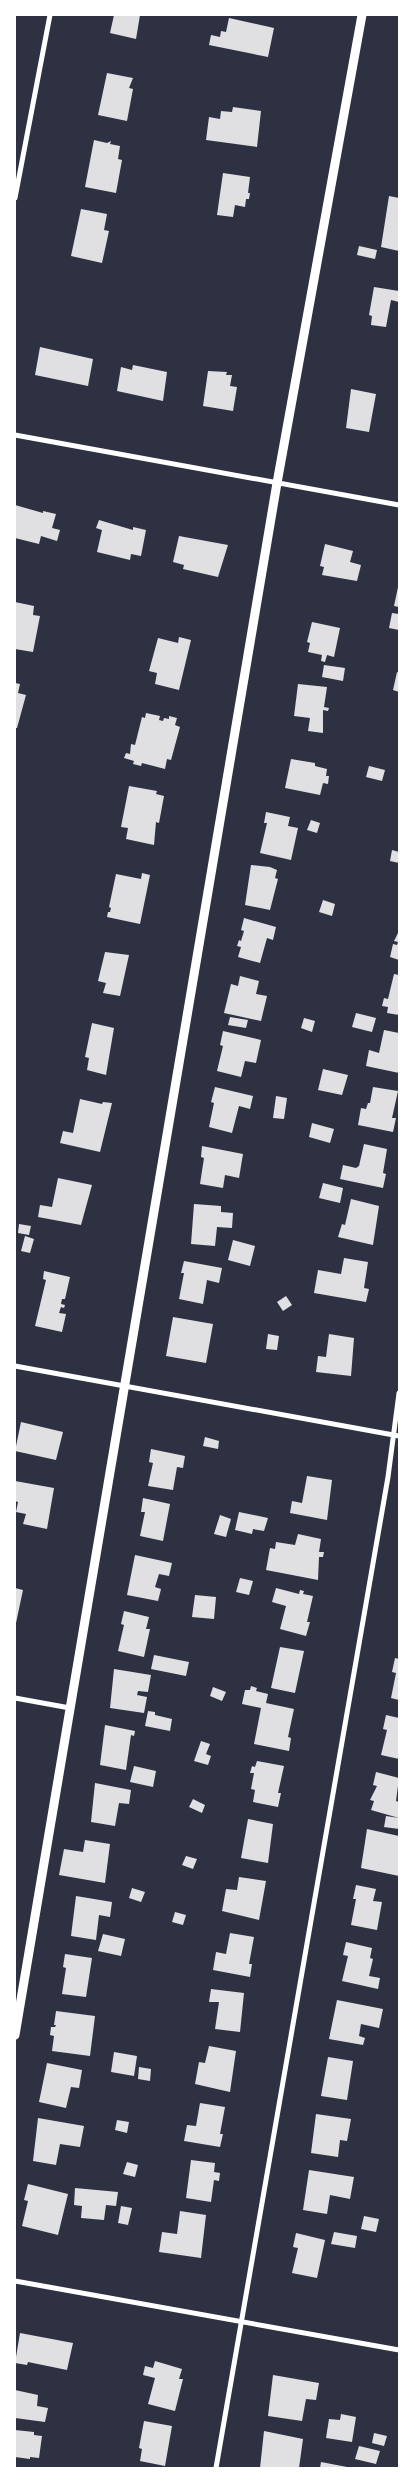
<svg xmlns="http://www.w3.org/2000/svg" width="414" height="2483" viewBox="0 0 414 2483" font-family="'Times New Roman',serif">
  <rect width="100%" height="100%" fill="#2d3142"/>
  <path fill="#e0e0e3" d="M114,15h26l-4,24 -26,-6z
    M229,18l45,10 -6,29 -59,-12 2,-10 9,2 1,-6 5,1z
    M107,73l26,5 -4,10 4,1 -6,32 -29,-6z
    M233,107l28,4 -4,36 -51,-7 3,-23 11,2 1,-8 11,1z
    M94,140l13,3 4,-2 -1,3 10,2 -2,13 4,1 -6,33 -31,-6z
    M223,173l27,4 -2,16h2l-1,6h-3l-1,8 -10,-2 -2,12 -16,-2z
    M389,196l10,2v53l-18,-4z
    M81,209l26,5 -3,16 5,1 -7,32 -31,-7z
    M359,246l18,4 -2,9 -18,-4z
    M374,287l25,4v11l-8,-2 -5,27 -15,-2 1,-9 -3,-1z
    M40,347l53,12 -5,27 -53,-11z
    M133,365l34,7 -4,29 -46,-10 4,-24 11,3z
    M208,371l19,1 -1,3h6l-2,11 7,1 -4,24 -30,-5z
    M351,389l25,5 -7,38 -23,-4z
    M15,505l28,8v-2l13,3 -4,14 8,2 -3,11 -16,-5 -2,8 -24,-6z
    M99,520l34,10v-3l13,3 -5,26 -10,-2 -1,6 -33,-8 5,-22 -6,-2z
    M179,536l49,9 -10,32 -35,-8 1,-4 -11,-3z
    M325,544l28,7 -3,11 11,3 -4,16 -35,-6 2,-8 -4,-1z
    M398,587h1v20l-5,-1z
    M15,602l19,4 -1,9 7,1 -7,36 -18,-3z
    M392,613l7,1v16l-10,-2z
    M312,622l28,6 -6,29 -7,-2 -2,7 -4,-1 1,-6 -14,-3 2,-9 -3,-1z
    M179,637l12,3 -12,50 -24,-6 2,-11 -8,-2 9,-33 20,5z
    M324,665l21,3 -2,13 -21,-4z
    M397,672l2,1v19l-6,-2z
    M15,683l5,1 -2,9 8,2 -9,33h-2z
    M298,684l29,3 -3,20 5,1 -1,3 -5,-1v23l-15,-2 2,-13 -16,-2z
    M146,713l14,3 -1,4 4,1 1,-3 5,1v-3l8,2 -2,7 5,2 -9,33 -4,-1 -2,10 -23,-6 -1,3 -8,-2 1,-3 -10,-3 2,-5 4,1 1,-10 4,1 7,-28 3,1z
    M291,759l24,4v3l12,3 -1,7h3l-1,8 -5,-1 -3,12 -35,-7z
    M369,766l16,4 -3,11 -16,-4z
    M129,786l28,5 -1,3 8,2 -5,27 -3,-1 -2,23 -28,-6 2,-11 -7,-1z
    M266,812l24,5 -2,9 10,2 -7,32 -31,-7 7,-30h-3z
    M311,820l9,3 -3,10 -10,-3z
    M392,850l7,2v11l-9,-2z
    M251,865l19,2 7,3 -2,8 3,1 -8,31 -25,-5z
    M142,873l8,2 -10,49 -33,-7 1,-5h2l1,-4 -2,-1 7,-33 25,5z
    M323,900l12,4 -3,12 -13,-4z
    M244,918l32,9 -3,13 -6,-2 -7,25 -22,-6 3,-10 -4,-1 2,-6 2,1 3,-10 -3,-1z
    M398,933h1v27l-9,-3 3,-13 4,1 1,-3 -4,-1z
    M105,952l24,3 -9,41 -17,-3 3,-10 -8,-2z
    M394,974l5,1v40l-12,-2 1,-6 -6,-1 2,-8 4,1z
    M240,976l19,5 -3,13 11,2 -6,25 -37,-8 7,-29 7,2z
    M356,1013l20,5 -4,14 -20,-5z
    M230,1017l18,3 -2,8 -18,-3z
    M304,1018l11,3 -3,11 -11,-4z
    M92,1023l22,5 -8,47 -19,-5 2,-12 -4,-1z
    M384,1030l15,3v40l-33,-7 3,-16 10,3z
    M223,1031l38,9 -5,23 -11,-2 -4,16 -24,-6 6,-25 -3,-1z
    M323,1069l25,6 -6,20 -24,-5z
    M215,1087l38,9 -3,13 -11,-3 -7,27 -23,-6 5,-24 -3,-1z
    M373,1087l25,4 -6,27h4l-3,14 -35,-7 3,-17 5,1 2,-6h2z
    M276,1096l11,2 -3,21 -11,-1z
    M80,1099l22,5 1,-2 9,1 -12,49 -40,-9 3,-12 10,2z
    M312,1123l22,6 -4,14 -21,-6z
    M364,1144l23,5 -4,24 3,1 -3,14 -43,-9 3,-14 13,3 3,-2z
    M202,1146l41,8 -4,24 -14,-3 -2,13 -23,-4 4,-26 -3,-1z
    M58,1178l34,7 -11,40 -43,-8 2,-12 12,2z
    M323,1183l20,5 -3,15 -21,-5z
    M351,1199l28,7 -6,39 -35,-8 4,-13 3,1z
    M194,1204l27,2v6l12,1 -1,15 -15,-1 -2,19 -24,-2z
    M19,1224l12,2 -2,9 -11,-2z
    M25,1236l9,3 -4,14 -9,-2z
    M233,1240l22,6 -5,20 -22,-6z
    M344,1258l24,4 -4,26 5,1 -3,13 -52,-9 4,-23 23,4z
    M184,1261l38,7 -3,15 -12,-3 -4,24 -24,-5 5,-26h-3z
    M44,1271l26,6 -5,22h-3l-1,5 4,1 -1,3 -3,-1 -2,6 7,1 -4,18 -27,-6 11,-46 -3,-1z
    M286,1296l6,9 -9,6 -6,-9z
    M173,1317l40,7 -7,39 -40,-7z
    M268,1334l11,2 -2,14 -11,-1z
    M329,1334l25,4 -3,38 -35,-4 2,-16 8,1z
    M21,1422l42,10 -7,28 -41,-9z
    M205,1437l14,4 -1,8 -15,-3z
    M151,1449l34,7 -2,12 -6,-1 -4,23 -25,-4 5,-23 -4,-1z
    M307,1476l25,4 -5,40 -37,-7 2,-12 10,2z
    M15,1481l39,7 -7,41 -24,-5 3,-10 -10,-2 2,-10 -3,-1z
    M143,1498l27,6 -7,37 -23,-5 5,-24h-4z
    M239,1512l29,6 -4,13 -11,-2 -1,5 -17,-4z
    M220,1515l11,4 -5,18 -12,-3z
    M298,1534l23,5 -2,13h5l-1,5h-4l-1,23 -52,-10 4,-22 5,1 1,-7 19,3z
    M135,1555l37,8 -3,13 -10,-2 -4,13 6,2 -3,12 -31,-6z
    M240,1578l13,3 -4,14 -13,-3z
    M15,1588l8,2 -7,33h-1z
    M276,1588l23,6 1,-4 4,1 -1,3 10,2 -6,26h3l-4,14 -26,-7 6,-23 -14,-4z
    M195,1595l21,2 -2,22 -22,-2z
    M124,1611l25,6 -3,12h4l-6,28 -26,-6 6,-26 -3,-1z
    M280,1647l24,4 -9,42 -24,-5z
    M154,1655l35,7 -3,14 -35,-7z
    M395,1658l4,1v41l-8,-2 5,-25 -4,-1z
    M114,1669l37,6 -3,17 -10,-1 -1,4 10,2 -3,16 -34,-5z
    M251,1686l6,2 -1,3 12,3 -2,9 28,6 -6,28 3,1 -2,13 -35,-7 7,-36 -19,-4 3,-14h5z
    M213,1687l13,5 -4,9 -12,-5z
    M148,1711l7,1v3l17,4 -2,12 -25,-5z
    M386,1715l13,3v41l-18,-4 6,-25 -4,-1z
    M105,1725l30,6 -1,5 -3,-1 -5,35 -26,-5z
    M201,1741l9,3 -4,10 5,2 -3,9 -14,-4z
    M257,1761l27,5 -6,27h3l-3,14 -25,-5 2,-12 -4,-1 3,-16h-4l2,-7 3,1z
    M134,1766l22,5 -3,16 -23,-5z
    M376,1772l23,6 -3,23 3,1v16l-28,-8 3,-9 -4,-1 7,-14 -4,-1z
    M95,1783l36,7 -2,14 -10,-1 -4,23 -24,-4z
    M193,1799l12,6 -3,8 -13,-6z
    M386,1816l13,2v11l-15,-2z
    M248,1819l25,5 -5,39 -27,-5z
    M367,1829l32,7v40l-38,-8z
    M85,1840l25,4 -5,39 -46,-8 5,-26 19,3z
    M186,1856l11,3 -4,10 -11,-4z
    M239,1877l27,4 -7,39 -37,-9 4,-22 11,1z
    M356,1885l20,4 -3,12 9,1 -5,28 -26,-5 5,-26h-3z
    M132,1888l13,4 -4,10 -12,-4z
    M76,1896l36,6 -2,15 -11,-2 -3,25 -25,-4z
    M175,1912l11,3 -3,10 -11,-3z
    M230,1933l24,4 -5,27h3l-2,13 -37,-7 3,-18 10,2z
    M103,1934l22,5 -4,17 -23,-5z
    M346,1942l26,6 -2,10 3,1 -4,17 11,2 -2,11 -36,-8 6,-25 -5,-1z
    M65,1954l27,4 -6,39 -24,-3 4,-26 -3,-1z
    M211,1989l33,4 -4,39 -25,-3 4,-27h-10z
    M337,2000l46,9 -4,19 -18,-4 -2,12 6,2 -2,7 -34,-6z
    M56,2011l39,5 -5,40 -38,-5 2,-15 -4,-1 1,-8h4l1,-2h-2z
    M209,2046l27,5 -6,41 -35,-8 4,-22 6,1z
    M114,2052l23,4 -3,20 -23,-4z
    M328,2057l25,4 -6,39 -26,-4z
    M47,2063l35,7 -3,18 -8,-1 -5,21 -27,-6z
    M139,2067l12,2 -1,12 -12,-2z
    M200,2103l25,4 -5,27h3l-3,13 -36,-6 3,-16 9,1z
    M316,2114l35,5 -4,22 -7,-1 -2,17 -27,-4z
    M38,2118l46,8 -4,21 -20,-3 -4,21 -23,-4z
    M117,2120l12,2 -2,11 -12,-3z
    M191,2160l24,3 -1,9 6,1 -1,8 -5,-1 -3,22 -25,-4z
    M127,2162l11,3 -3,12 -12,-3z
    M309,2170l45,7 -4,22 -20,-4 -3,19 -24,-4z
    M28,2184l40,10 -10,41 -36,-9 6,-25 -4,-1z
    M75,2188l43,4 -2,14 -10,-1 -2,15 -23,-2 1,-12 -8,-1z
    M121,2206l11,2 -4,17 -10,-2z
    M180,2211l26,4 -5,43 -42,-6 3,-20 15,2z
    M364,2216l15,3 -3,13 -15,-3z
    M334,2232l23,4 -2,12 -24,-4z
    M296,2233l29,7 -8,38 -25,-5 6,-25 -5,-1z
    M20,2333l53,10 -6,27 -39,-8 -1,3 -12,-2z
    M155,2361l27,8 -3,10h4l-8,32 -27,-7 7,-26 -12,-3 2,-9 8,2z
    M273,2375l46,8 -3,17 -10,-1 -4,22 -34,-5z
    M15,2390l23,5 -1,11 11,2 -3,14 -30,-4z
    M341,2414l15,3 -4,25 -26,-4 3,-19 11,1z
    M144,2421l28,5 -7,40 -25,-5 2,-12 -3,-1z
    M15,2430l19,2v3l8,1 -3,22 -9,-1v2l-15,-2z
    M264,2431l39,8 -4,29h-39z
    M374,2433l13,3 -3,10 -12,-3z
    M359,2446l21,5 -4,13 -21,-5z
    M321,2462l26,5v1h-27z"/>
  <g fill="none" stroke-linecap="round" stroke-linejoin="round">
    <path stroke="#fff" stroke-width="5" d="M15,198l35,-183
      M15,435l384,70
      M15,1366l384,70
      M15,1698l55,10
      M15,2281l384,69
      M216,2468l172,-991 11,-84"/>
    <path stroke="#fff" stroke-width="9" d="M15,2035l262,-1552 85,-468"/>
  </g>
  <rect width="414" height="2483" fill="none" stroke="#ffffff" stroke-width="32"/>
</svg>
